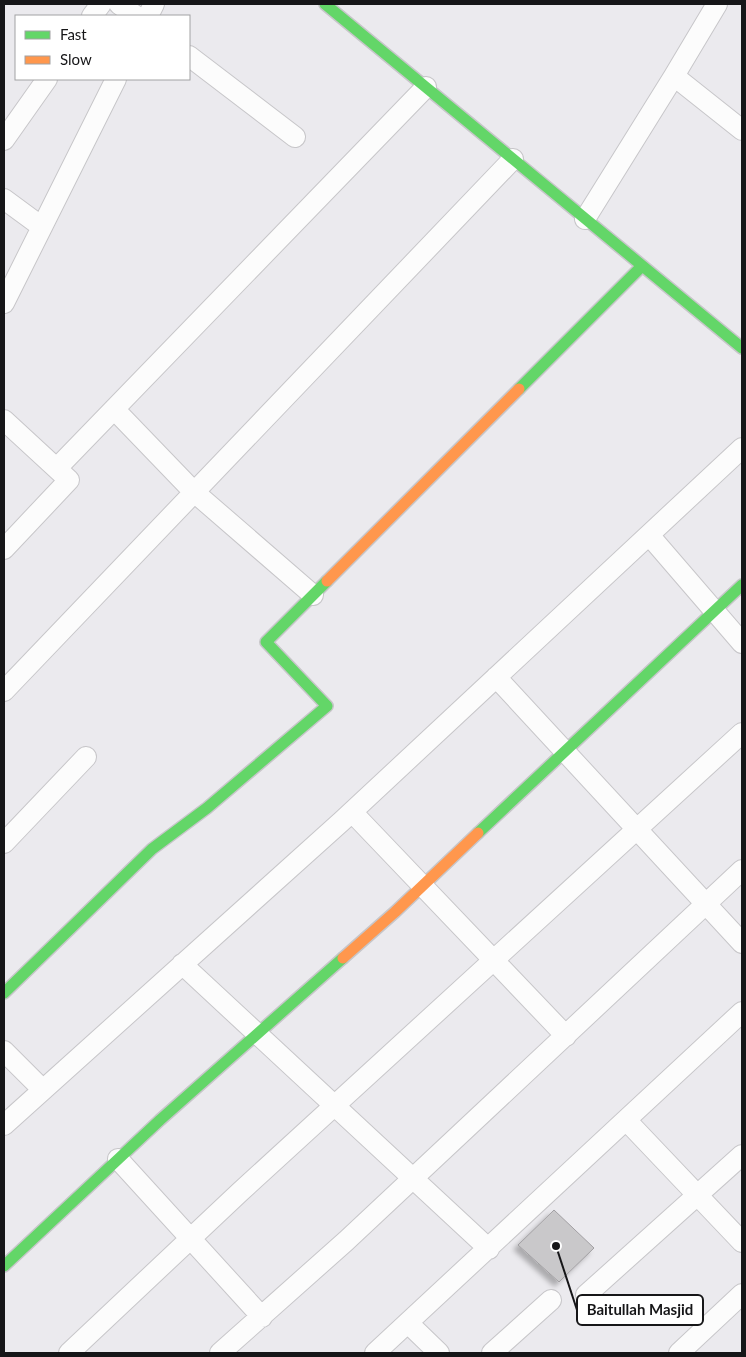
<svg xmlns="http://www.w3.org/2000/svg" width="746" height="1357" viewBox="0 0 746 1357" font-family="Lato,sans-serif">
  <defs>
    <filter id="shadow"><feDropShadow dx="-4.5" dy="4.5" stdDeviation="2.5" flood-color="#0004"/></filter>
  </defs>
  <rect width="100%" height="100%" fill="#ebeaee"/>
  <path fill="#c9c8ca" stroke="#a19fa2" filter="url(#shadow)" d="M554,1210l40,38 -35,34 -41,-37z"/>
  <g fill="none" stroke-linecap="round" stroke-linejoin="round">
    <defs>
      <path id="street" d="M119,4l17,12
        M92,16l9,-12
        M148,16l6,-12
        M189,56l106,81
        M674,76l68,54
        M4,140l43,-61
        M4,199l38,28
        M585,219l89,-143 43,-72
        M4,303l112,-224
        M114,409l79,82 120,104
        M4,420l65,60 -65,69
        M57,468l369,-381
        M649,535l93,108
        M496,677l246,266
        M4,691l509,-532
        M352,812l214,224
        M4,843l82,-86
        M182,964l307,285
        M4,1051l39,39
        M626,1120l116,122
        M4,1125l338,-304 400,-373
        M118,1159l144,158
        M586,1295l156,-140
        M408,1323l31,30
        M69,1353l171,-161 502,-459
        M220,1353l126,-112 396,-371
        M375,1353l367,-341
        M492,1353l59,-53
        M679,1353l63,-59"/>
      <path id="fast" d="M325,4l417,344
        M519,389l123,-123
        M478,833l264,-248
        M4,993l148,-144 55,-41 120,-102 -61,-64 61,-61
        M4,1266l156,-146 183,-162"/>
      <path id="slow" d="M327,581l192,-192
        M343,958l52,-46 83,-79"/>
    </defs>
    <use href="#street" stroke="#c7c6c9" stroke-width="22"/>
    <use href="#fast" stroke="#c7c6c9" stroke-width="14"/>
    <use href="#slow" stroke="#c7c6c9" stroke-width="14"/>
    <use href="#street" stroke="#fcfcfc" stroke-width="20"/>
    <use href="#fast" stroke="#63d668" stroke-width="11"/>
    <use href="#slow" stroke="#ff974d" stroke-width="11"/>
  </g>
  <path fill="none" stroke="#161618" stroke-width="2" d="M556 1246L577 1310"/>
  <circle fill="#161618" stroke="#fff" stroke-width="2" cx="556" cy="1246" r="5"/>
  <rect fill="#fff" stroke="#161618" stroke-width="2" x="577" y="1295" width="126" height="30" rx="5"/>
  <g font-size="15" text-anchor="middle" font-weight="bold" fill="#161618">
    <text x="640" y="1315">Baitullah Masjid</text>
  </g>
  <rect width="746" height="1357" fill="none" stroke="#161618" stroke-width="10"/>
  <rect x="15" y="15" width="175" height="65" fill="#ffffff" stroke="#a2a2a3"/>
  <rect x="25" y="31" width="25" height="8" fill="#63d668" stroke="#a2a2a3"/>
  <text x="60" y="40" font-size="15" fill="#161618">Fast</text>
  <rect x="25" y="56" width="25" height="8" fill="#ff974d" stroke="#a2a2a3"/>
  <text x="60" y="65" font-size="15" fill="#161618">Slow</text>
</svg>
